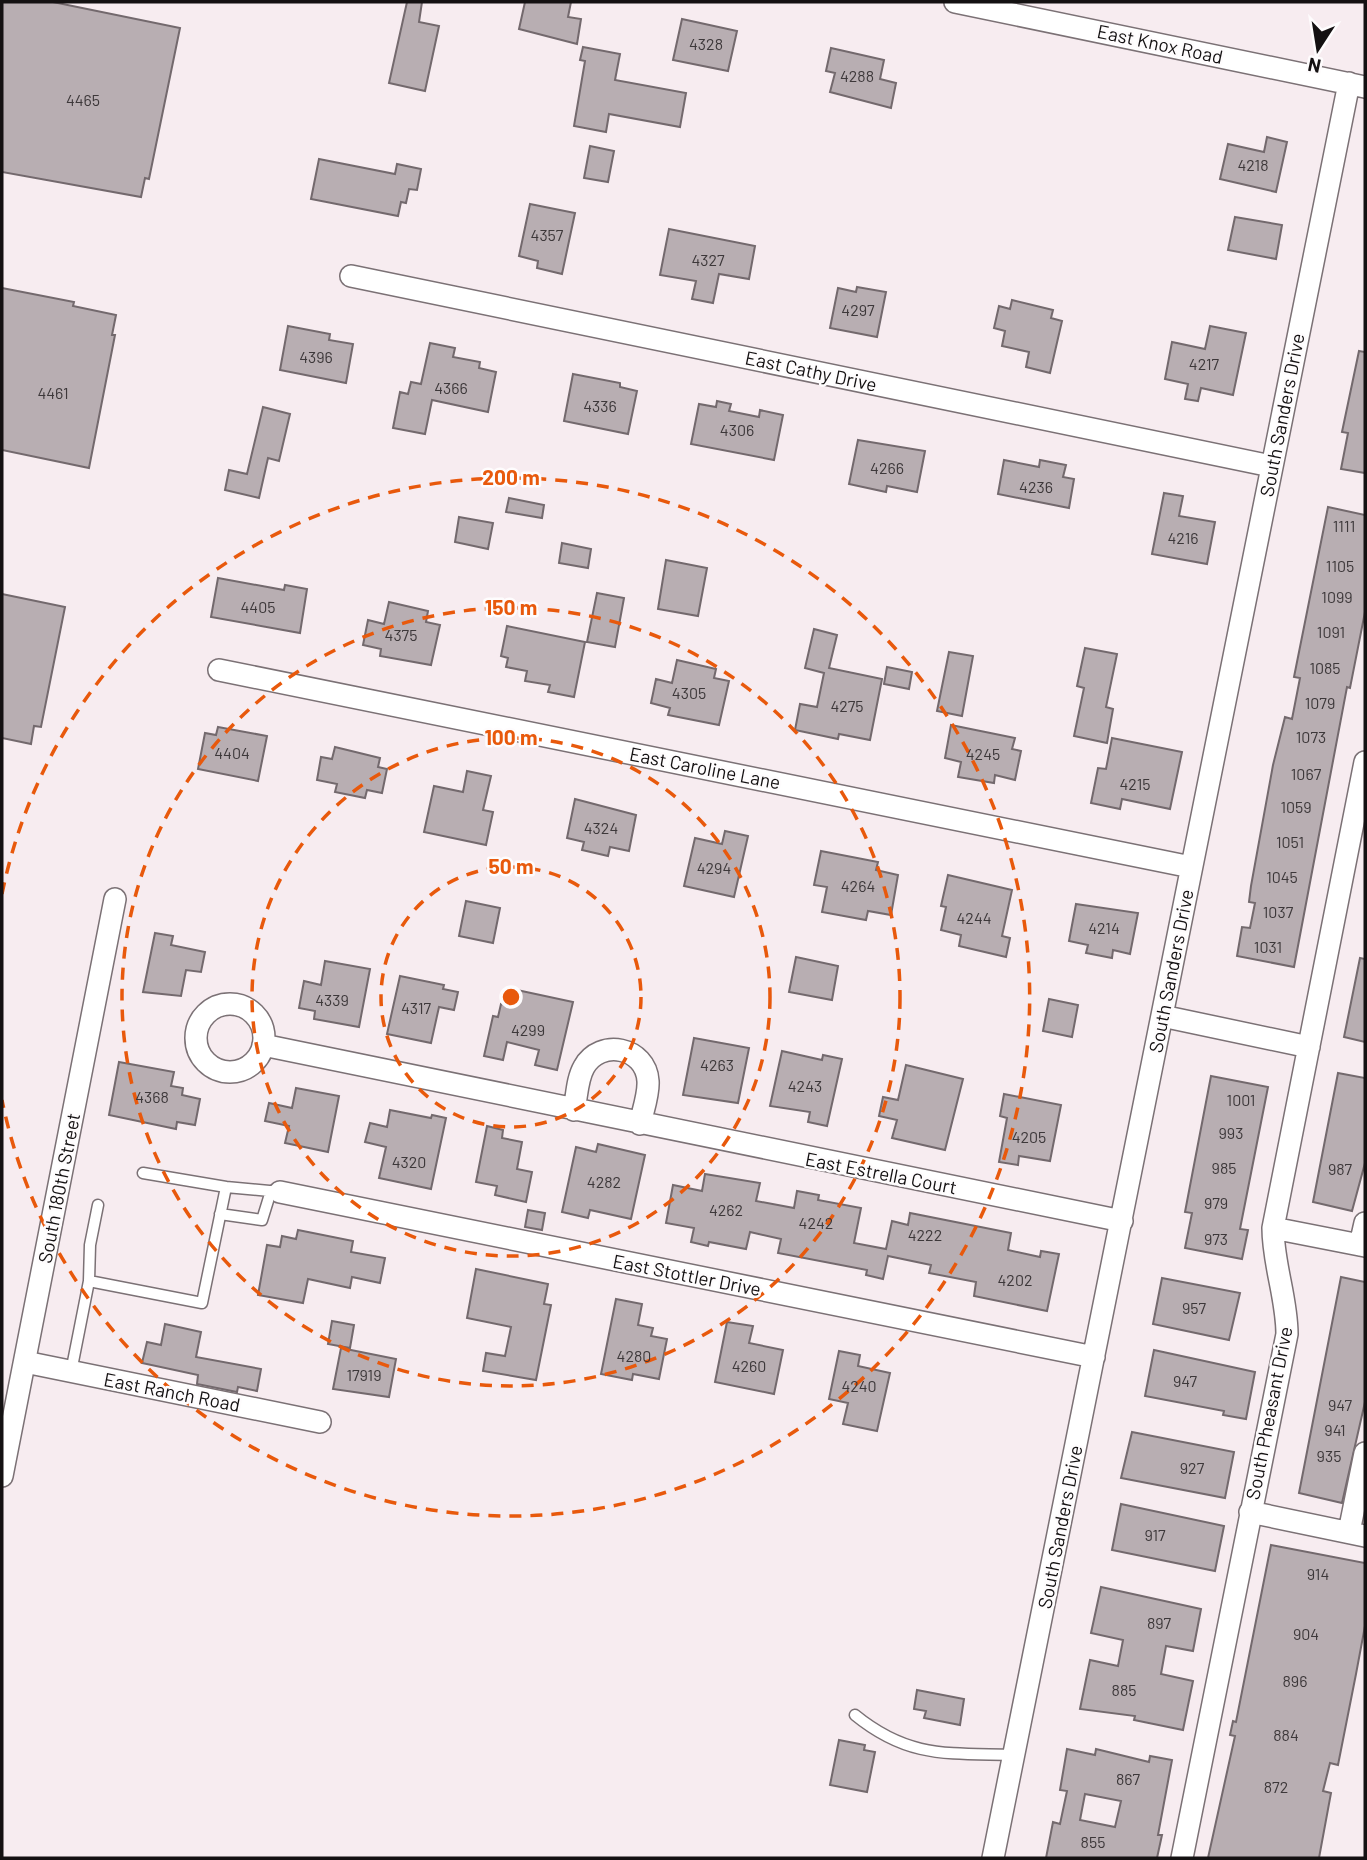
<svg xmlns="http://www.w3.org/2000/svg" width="1367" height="1860" viewBox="0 0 1367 1860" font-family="Barlow,sans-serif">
  <rect width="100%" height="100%" fill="#f7ecf0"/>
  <path fill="#b8aeb2" stroke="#73696d" stroke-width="2" fill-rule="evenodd" d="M2,2h51l127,26 -31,151 -4,-1 -4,19 -139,-25z
    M407,2h15l-3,20 20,4 -14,65 -36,-8z
    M525,2h46l-3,15 13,2 -4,25 -58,-15z
    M682,19l55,12 -9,40 -55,-11z
    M583,47l37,7 -5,26 71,13 -6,34 -71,-13 -3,18 -32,-6 11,-65 -5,-1z
    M831,48l53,12 -4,19 16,4 -5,25 -61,-16 5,-19 -9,-2z
    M1267,137l20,5 -11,50 -56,-13 8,-35 36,8z
    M590,146l24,5 -6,31 -24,-4z
    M319,159l76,15 2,-10 24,5 -4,21 -8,-1 -3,14 -5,-1 -3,14 -87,-17z
    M530,204l45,9 -13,61 -25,-6 1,-7 -19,-5z
    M1235,217l47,8 -6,34 -48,-9z
    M669,229l86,17 -6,33 -30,-5 -6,29 -21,-4 4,-18 -36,-6z
    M857,287l29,5 -9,45 -47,-9 8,-40 18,4z
    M2,288l72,14 -1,4 43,9 -4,20h3l-26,133 -87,-18z
    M1012,300l41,10 -2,8 11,3 -12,52 -24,-6 3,-15 -27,-6 3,-15 -11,-3 5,-22 11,3z
    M288,326l42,8 -1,6 24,4 -7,39 -66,-13z
    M1210,326l36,7 -13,62 -32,-7 -3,13 -13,-2 3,-15 -23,-5 7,-37 33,7z
    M430,343l25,5 -2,9 27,5 -1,6 17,4 -8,40 -56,-12 -7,34 -32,-6 7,-36 8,2 3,-12 10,2z
    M1359,351l6,1v121l-24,-4 7,-36 -6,-1z
    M573,374l47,9v4l17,4 -9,43 -64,-13z
    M717,401l14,3 -2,7 30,6 1,-7 23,5 -9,45 -83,-16 8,-40 17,3z
    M263,407l27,7 -11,47 -11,-3 -9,40 -34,-8 4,-20 18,4z
    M858,440l67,11 -8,41 -30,-6 -1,6 -37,-8z
    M1004,460l35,7 1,-7 26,5 -3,12 11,2 -5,29 -71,-14z
    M1164,493l19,3 -4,20 36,6 -8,42 -55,-10z
    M509,498l35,7 -2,13 -36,-6z
    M1328,507l37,8v97l-15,76 -3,-1 -53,280 -57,-11 5,-29 8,1 5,-25 -6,-1 2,-16 22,-121 12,-48 7,2 8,-41 -6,-1z
    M459,517l34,6 -5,26 -33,-7z
    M562,543l29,6 -3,19 -29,-5z
    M666,560l41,8 -9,48 -40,-7z
    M218,578l66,12 1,-5 22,4 -7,44 -89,-16z
    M597,593l27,5 -9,49 -28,-5z
    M2,594l63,13 -24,120 -7,-1 -3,18 -29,-6z
    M389,602l39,9 -2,11 14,3 -9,40 -51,-9 1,-7 -18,-4 5,-25 16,4z
    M507,626l78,16 -11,55 -26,-5 2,-7 -25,-4 2,-10 -21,-4 2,-9 -7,-2z
    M814,629l23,6 -8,33 53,11 -12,61 -31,-6 -1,5 -43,-9 5,-26 17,3 7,-34 -19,-5z
    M1085,648l32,6 -11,53 7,2 -6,34 -33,-7 10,-48 -7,-2z
    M949,652l24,4 -11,60 -25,-5z
    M677,660l39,9 -2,9 15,3 -10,44 -51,-10 2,-7 -19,-5 5,-24 16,4z
    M887,667l25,5 -3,17 -25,-5z
    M951,725l64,13 -3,11 9,2 -6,29 -20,-5 -1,8 -36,-6 3,-15 -16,-4z
    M218,727l49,9 -9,45 -60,-12 7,-36 11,2z
    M1112,738l70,14 -12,57 -48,-10 -2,10 -29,-6 7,-35 8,1z
    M335,747l45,11 -2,9 9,2 -5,24 -15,-3 -2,8 -30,-6 2,-8 -20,-4 4,-23 11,2z
    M467,771l24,5 -8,34 10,2 -7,33 -62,-13 10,-46 29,6z
    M575,799l61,16 -7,36 -19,-4 -2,9 -26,-6 2,-8 -17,-4z
    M725,831l23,5 -14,61 -50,-11 11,-48 27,6z
    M821,851l57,11 -2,8 22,5 -7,40 -23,-4 -2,9 -44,-8 5,-25 -13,-2z
    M948,875l64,15 -10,46 8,2 -4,19 -47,-11 2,-11 -20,-5 5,-23 -5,-1z
    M466,901l34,7 -7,35 -34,-7z
    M1076,904l62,9 -8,41 -17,-4 -1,8 -26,-5 2,-8 -19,-4z
    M155,933l18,3 -2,9 34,7 -4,20 -15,-2 -5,26 -38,-4z
    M796,957l42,9 -6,34 -43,-8z
    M1360,958l5,1v83l-21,-5z
    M325,961l45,8 -11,58 -45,-8 1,-8 -16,-3 5,-27 17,4z
    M400,976l44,9 -1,4 15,3 -4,18 -15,-3 -8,36 -44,-9z
    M517,990l56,12 -16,68 -22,-5 4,-15 -32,-8 -4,18 -19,-4 9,-40 5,1 3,-13 12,2z
    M1049,999l29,6 -6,32 -29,-6z
    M694,1038l55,10 -11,55 -55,-8z
    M782,1051l40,9 1,-5 19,4 -15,67 -19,-4 2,-10 -40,-6z
    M119,1062l55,10 -3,14 12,2 -1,7 18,4 -5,26 -18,-3 -1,7 -67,-14z
    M906,1065l57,14 -18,71 -53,-12 5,-18 -18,-4 4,-19 15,3z
    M1338,1073l27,5v85l-13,48 -39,-9z
    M1211,1076l57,11 -28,142 8,1 -6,29 -57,-11 7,-35 -7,-1z
    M296,1088l43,8 -11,56 -43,-9 4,-17 -24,-5 4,-18 23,5z
    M1004,1094l57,11 -11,56 -31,-5 -1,9 -19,-3 8,-44 -7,-2z
    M390,1110l41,8 1,-3 14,3 -15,71 -52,-11 7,-31 -21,-5 5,-19 17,4z
    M487,1126l16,4 -1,8 20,4 -5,27 15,3 -6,30 -31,-7 2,-9 -21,-4z
    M598,1144l47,11 -14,64 -41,-9 -2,8 -26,-6 14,-65 20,5z
    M705,1174l55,9 -4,18 38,7 3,-17 22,4 -1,5 43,8 -7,35 32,6 6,-28 16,4 2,-12 101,20 -3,17 32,7 1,-6 18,3 -12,57 -73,-15 2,-14 -47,-9 2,-8 -43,-9 -5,23 -17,-4 1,-5 -89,-17 3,-14 -31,-7 -4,17 -37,-7 -1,4 -17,-4 3,-14 -28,-5 7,-38 29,6z
    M528,1210l17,3 -3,17 -17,-3z
    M298,1230l55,11 -2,11 34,6 -5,25 -28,-6 -2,11 -42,-9 -5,24 -45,-8 9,-50 13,2 2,-11 14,3z
    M476,1269l72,15 -4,20 7,1 -15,75 -53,-9 3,-18 19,3 6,-29 -44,-9z
    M1341,1277l24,5v120l-23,101 -43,-10z
    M1162,1278l78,15 -11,47 -76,-16z
    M616,1299l26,5 -4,21 15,3 -2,8 16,3 -8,40 -26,-5 -1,6 -31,-6z
    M332,1321l22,4 -4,23 -22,-4z
    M727,1322l26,4 -4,17 34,7 -9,44 -59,-12z
    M165,1324l36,8 -5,25 65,12 -4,22 -19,-4 -1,5 -40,-8 1,-9 -56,-12 5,-21 14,3z
    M341,1348l55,11 -7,38 -56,-8z
    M1154,1350l101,22 -9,47 -23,-4 1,-4 -79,-15z
    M839,1351l21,4 -2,11 32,7 -13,58 -34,-7 5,-21 -19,-4z
    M1132,1432l102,20 -9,46 -104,-20z
    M1121,1504l103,22 -9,45 -103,-21z
    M1271,1545l94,18v63l-9,48 -18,91 -8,-2 -7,28 8,2 -12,65h-111l27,-122 -5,-1 3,-14 3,1z
    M1101,1587l100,22 -8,42 -27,-5 -5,28 32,7 -10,49 -49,-10 1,-4 -55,-7 10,-49 28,6 5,-26 -32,-7z
    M917,1690l47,9 -4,26 -36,-7 2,-7 -12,-2z
    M839,1740l26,5 -1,5 11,2 -8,40 -37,-7z
    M1067,1749l28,6 1,-6 53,13 1,-6 22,4 -14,75h4l-5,23h-111l7,-36 7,2 7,-33 -7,-1zM1085,1794l36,7 -6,26 -35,-7z"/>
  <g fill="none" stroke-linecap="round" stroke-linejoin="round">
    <defs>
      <path id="service" d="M143,1173l83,14
        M98,1205l-8,40 -1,36 113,22 24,-116 54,5
        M220,1214l42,6 9,-29
        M71,1372l18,-91
        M855,1715c54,44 94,38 159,40"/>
      <path id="minor" d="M955,2l410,85
        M351,276l920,190
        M219,670l972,197
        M196 1038a34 34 0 1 1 68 0a34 34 0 1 1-68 0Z
        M1162,1016l147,31
        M263,1045l859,176
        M574,1110c3,-14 3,-31 10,-43 16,-29 62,-20 64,14 1,13 -5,29 -8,43
        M280,1192l814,165
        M1273,1228l92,18
        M1360,1245l5,-22
        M25,1362l295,60
        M2,1476l113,-577
        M1250,1512l115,24
        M1349,1532l16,-79
        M993,1858l356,-1775
        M1182,1858l105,-524c0,-36 -14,-70 -14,-106l92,-466"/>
    </defs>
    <use href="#service" stroke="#7b7175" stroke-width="13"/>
    <use href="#minor" stroke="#7b7175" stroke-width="24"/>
    <use href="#service" stroke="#fff" stroke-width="10"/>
    <use href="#minor" stroke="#fff" stroke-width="21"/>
  </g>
  <g fill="none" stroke="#e8590c" stroke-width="3.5" stroke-dasharray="12 9">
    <circle cx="511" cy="997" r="130"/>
    <circle cx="511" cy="997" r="259"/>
    <circle cx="511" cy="997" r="389"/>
    <path d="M2 894A519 519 0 1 1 2 1100"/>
  </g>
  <g text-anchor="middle" stroke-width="5" stroke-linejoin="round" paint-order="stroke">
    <g font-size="16" fill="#3d383a">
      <text x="706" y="50">4328</text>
      <text x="857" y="82">4288</text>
      <text x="83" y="106">4465</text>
      <text x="1253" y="171">4218</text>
      <text x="547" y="241">4357</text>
      <text x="708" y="266">4327</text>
      <text x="858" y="316">4297</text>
      <text x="316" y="363">4396</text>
      <text x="1204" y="370">4217</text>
      <text x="451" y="394">4366</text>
      <text x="53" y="399">4461</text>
      <text x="600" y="412">4336</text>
      <text x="737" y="436">4306</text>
      <text x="887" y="474">4266</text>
      <text x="1036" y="493">4236</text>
      <text x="1344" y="532">1111</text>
      <text x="1183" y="544">4216</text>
      <text x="1340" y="572">1105</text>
      <text x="1337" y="603">1099</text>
      <text x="258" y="613">4405</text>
      <text x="1331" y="638">1091</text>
      <text x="401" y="641">4375</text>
      <text x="1325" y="674">1085</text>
      <text x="689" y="699">4305</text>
      <text x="1320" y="709">1079</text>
      <text x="847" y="712">4275</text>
      <text x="1311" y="743">1073</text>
      <text x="232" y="759">4404</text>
      <text x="983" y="760">4245</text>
      <text x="1306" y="780">1067</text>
      <text x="1135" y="790">4215</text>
      <text x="1296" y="813">1059</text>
      <text x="601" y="834">4324</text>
      <text x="1290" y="848">1051</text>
      <text x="714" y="874">4294</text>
      <text x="1282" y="883">1045</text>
      <text x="858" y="892">4264</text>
      <text x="1278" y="918">1037</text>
      <text x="974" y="924">4244</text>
      <text x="1104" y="934">4214</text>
      <text x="1268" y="953">1031</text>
      <text x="332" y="1006">4339</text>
      <text x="416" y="1014">4317</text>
      <text x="528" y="1036">4299</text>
      <text x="717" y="1071">4263</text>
      <text x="805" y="1092">4243</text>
      <text x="152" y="1103">4368</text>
      <text x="1241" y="1106">1001</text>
      <text x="1231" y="1139">993</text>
      <text x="1029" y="1143">4205</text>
      <text x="409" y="1168">4320</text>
      <text x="1224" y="1174">985</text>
      <text x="1340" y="1175">987</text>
      <text x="604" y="1188">4282</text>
      <text x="1216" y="1209">979</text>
      <text x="726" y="1216">4262</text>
      <text x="816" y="1229">4242</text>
      <text x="925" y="1241">4222</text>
      <text x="1216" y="1245">973</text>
      <text x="1015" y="1286">4202</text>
      <text x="1194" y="1314">957</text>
      <text x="634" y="1362">4280</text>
      <text x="749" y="1372">4260</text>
      <text x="364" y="1381">17919</text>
      <text x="1185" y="1387">947</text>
      <text x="859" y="1392">4240</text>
      <text x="1340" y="1411">947</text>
      <text x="1335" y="1436">941</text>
      <text x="1329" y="1462">935</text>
      <text x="1192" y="1474">927</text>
      <text x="1155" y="1541">917</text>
      <text x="1318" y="1580">914</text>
      <text x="1159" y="1629">897</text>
      <text x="1306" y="1640">904</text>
      <text x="1295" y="1687">896</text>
      <text x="1124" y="1696">885</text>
      <text x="1286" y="1741">884</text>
      <text x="1128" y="1785">867</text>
      <text x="1276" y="1793">872</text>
      <text x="1093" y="1848">855</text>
    </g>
    <g font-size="19" fill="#141112" stroke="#fefcfd">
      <text transform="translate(1160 44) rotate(12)" y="7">East Knox Road</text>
      <text transform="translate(811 371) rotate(12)" y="7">East Cathy Drive</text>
      <text transform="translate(1282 415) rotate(-79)" y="7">South Sanders Drive</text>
      <text transform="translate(705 768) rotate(11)" y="7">East Caroline Lane</text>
      <text transform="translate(1171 971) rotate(-79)" y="7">South Sanders Drive</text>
      <text transform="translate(881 1173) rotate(11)" y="7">East Estrella Court</text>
      <text transform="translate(59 1188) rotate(-79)" y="7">South 180th Street</text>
      <text transform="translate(687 1275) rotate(11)" y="7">East Stottler Drive</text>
      <text transform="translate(172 1392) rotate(11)" y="7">East Ranch Road</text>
      <text transform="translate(1269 1413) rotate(-79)" y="7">South Pheasant Drive</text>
      <text transform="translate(1060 1527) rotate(-79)" y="7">South Sanders Drive</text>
    </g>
  </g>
  <circle cx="511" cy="997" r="10" fill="#e8590c" stroke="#fefcfd" stroke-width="3.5"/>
  <g font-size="21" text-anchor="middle" font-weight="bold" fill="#e8590c" stroke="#fefcfd" stroke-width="5" stroke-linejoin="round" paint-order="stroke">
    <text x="511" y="485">200 m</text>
    <text x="511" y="615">150 m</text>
    <text x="511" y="745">100 m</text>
    <text x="511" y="874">50 m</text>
  </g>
  <rect width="1367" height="1860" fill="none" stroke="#141112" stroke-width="7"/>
  <g transform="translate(1318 49) rotate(192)" stroke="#fefcfd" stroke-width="5" paint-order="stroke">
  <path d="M0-5L12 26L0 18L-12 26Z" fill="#141112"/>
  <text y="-10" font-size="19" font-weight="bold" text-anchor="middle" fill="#141112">N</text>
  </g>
</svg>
